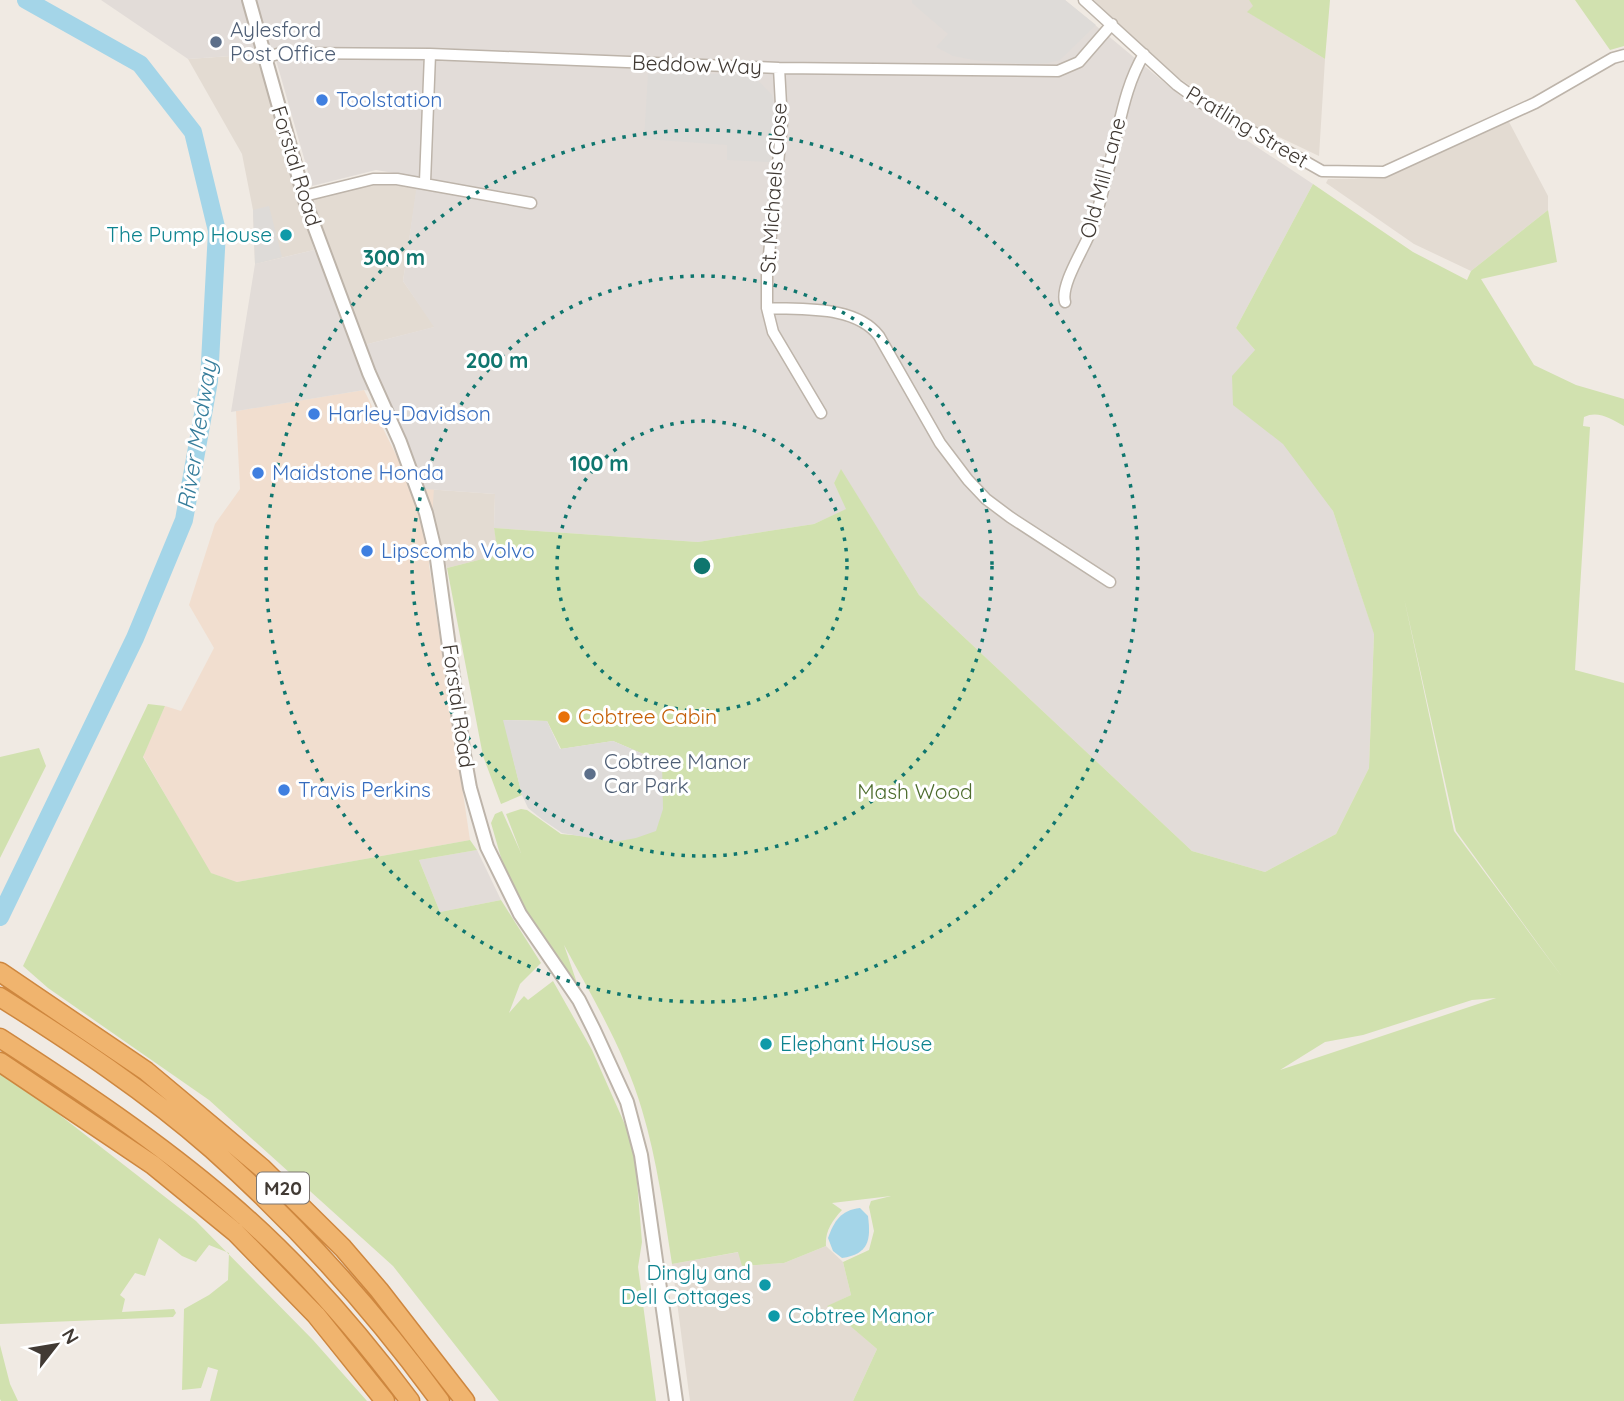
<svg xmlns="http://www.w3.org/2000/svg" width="1624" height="1401" viewBox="0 0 1624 1401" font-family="Quicksand,sans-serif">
  <rect width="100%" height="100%" fill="#f0eae3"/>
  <path fill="#e3dbd2" d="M1094,0h155l5,6 -6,6 77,47 -6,97 -82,-39 -63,-42z
    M258,54l56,196 -59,14 -2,-54 -11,-56 -54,-95z
    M1508,120l40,76v14l-77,61 -57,-27 -88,-61 2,-4 57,-1z
    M379,183l38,5 -14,93 32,46 -71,18 -53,-146z
    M425,489l70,5 -1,34 5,27 -52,13z
    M826,1246l17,16 8,33 -23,11 49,43 -24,52h-163l-18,-137 67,-12 4,14 41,-3z"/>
  <path fill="#f1decf" d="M364,390l43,87 28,-5 -6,93 41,275 -233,42 -27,-9 -67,-117 22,-50 16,5 33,-63 -25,-43 26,-81 25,-35 -4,-78z"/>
  <path fill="#e2dcd8" d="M101,0h964l118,98 130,86 -77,144 19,22 78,161 41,122 -5,135 -33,66 -71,38 -73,-21 -273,-256 -78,-125 -7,13 13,26 -33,15 -116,18 -204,-14 1,-34 -70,-5 -41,-97 -20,-2 -133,22 24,-148 59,-14 50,95 70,-18 -31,-46 15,-104 -42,-7 -64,16 -38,-133 -86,6z
    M477,850l24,50 -61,12 -21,-52z"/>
  <path fill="#d1e1af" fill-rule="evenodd" d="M1249,0h81l-5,59 -78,-47 6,-6z
    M1575,0h49v46l-14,4z
    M1313,184l100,68 54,28 4,-9 77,-61 9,52 -76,17 53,86 42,20 48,14v27c-13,-7 -26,-16 -40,-9l-1,9 7,1 -15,243 49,13v718h-771l24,-52 -50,-43 24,-11 -8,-33 26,-12 5,-19 -5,-24 2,-6 20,-5 -59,7 10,7c-10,11 -17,21 -16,36l-42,17 -42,3 -4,-14 -66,12c-8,-52 -15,-104 -30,-154 -16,-56 -50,-114 -78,-165l14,41 -49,-71 -23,-40 -15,-52 4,-9 7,-3 19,42 -15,-39 15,-5 6,1 34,24 55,5 46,-30v-47l-49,-21 -52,8 -14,-28 -43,-1 18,75 -21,9 -18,-48 -36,-188 51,-13 -4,-27 204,14 116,-18 32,-15 -12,-26 7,-14 78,126 273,256 73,21 71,-38 33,-66 5,-134 -41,-123 -50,-67 -50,-39 -1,-29 23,-26 -19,-22zM1404,598l52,233 107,147 -109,-147zM1496,998l-216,72 45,-28 38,-7 109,-35z
    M148,704l17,2 -22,51 68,116 26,9 233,-42 7,10 -58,10 21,52 61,-12 40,63 -21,21 -11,29 15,-17 4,4 25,-19 39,69 42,95 8,97 -4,25 18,134h-157l-106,-135 -184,-166 -161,-112 -25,-22z
    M39,748l7,18 -46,92v-101z
    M0,1074l52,35 144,112 117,119 54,61h-157l8,-31 -10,-3 -7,21 -19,2 2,-81 25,-14 19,-15 1,-27 -20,-8 -13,17 -14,-6 -23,-18 -14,38 -10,-3 -15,22 5,4 -3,13 52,-3 2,4 -3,4 -173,7z
    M0,1345l10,39 8,17h-17l-1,-2z"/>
  <path fill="#dedbd8" d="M912,0h153l31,25 -36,35 -12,3 -23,1 -51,-4 -21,-4 -17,-9 12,-13 -36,-31z
    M648,74h104l20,21 3,17 -5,50 -43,-2v-15l-83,-6z
    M269,206l13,51 -27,7 -2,-54z
    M503,720l44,1 13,28 53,-8 49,21 1,47 -7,22 -20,7 -22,4 -52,-9 -19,-13 -15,-12 -6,-13z"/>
  <path fill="#a4d5e8" d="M860,1208l8,8c3,24 1,38 -26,42l-9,-7 -5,-13c6,-17 13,-28 32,-30z"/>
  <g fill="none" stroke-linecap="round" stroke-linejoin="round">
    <path stroke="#a4d5e8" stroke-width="18" d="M0,917l135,-279 49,-118 25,-139 8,-150 -24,-99 -53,-68 -114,-64"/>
    <defs>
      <path id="minor" d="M1084,0l93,85 25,18 120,68 62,1 151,-69 78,-45 11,-3
        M264,58l17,-5 149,1 349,14 279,3 21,-9 33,-38
        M779,68l3,55 -15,152v33c36,2 88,-3 112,28l61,107 28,37 18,19 24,18 100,65
        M425,182l5,-128
        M304,196l69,-17h24l134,24
        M1065,302c-5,-18 21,-56 27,-74 9,-28 16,-55 22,-83 8,-33 13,-62 30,-91
        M767,308l6,24 48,81"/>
      <path id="tertiary" d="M249,0l58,207 62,166 31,69 26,71 11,46 26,190 7,39 17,59 33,67 59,86 15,30 33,72 14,53 35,246"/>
      <path id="motorway" d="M0,972l146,99 116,97 81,80 36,42 86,111
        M0,997c73,46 147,95 212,152 85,76 161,160 228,252
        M0,1038c79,51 157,103 228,164 68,58 129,128 182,199
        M0,1062l153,103 82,67 81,83 69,86"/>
    </defs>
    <use href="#minor" stroke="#bdb4aa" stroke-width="13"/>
    <use href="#tertiary" stroke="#bdb4aa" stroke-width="16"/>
    <use href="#motorway" stroke="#ce873f" stroke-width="21"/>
    <use href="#minor" stroke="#fff" stroke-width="10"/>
    <use href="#tertiary" stroke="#fff" stroke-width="12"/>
    <use href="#motorway" stroke="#f0b46e" stroke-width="18"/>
  </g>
  <g fill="none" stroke="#0f766e" stroke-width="3.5" stroke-dasharray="3.5 7">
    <circle cx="702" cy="566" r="145"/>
    <circle cx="702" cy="566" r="290"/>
    <circle cx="702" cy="566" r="436"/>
  </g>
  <g fill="#5c6f8a" stroke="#fff" stroke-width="2.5">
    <circle cx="216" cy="42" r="7"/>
    <circle cx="590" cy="774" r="7"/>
  </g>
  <g fill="#3f7fe0" stroke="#fff" stroke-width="2.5">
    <circle cx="322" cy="100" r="7"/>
    <circle cx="314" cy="414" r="7"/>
    <circle cx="258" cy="473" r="7"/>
    <circle cx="367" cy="551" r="7"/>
    <circle cx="284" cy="790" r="7"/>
  </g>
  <g fill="#0f9aa8" stroke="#fff" stroke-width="2.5">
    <circle cx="286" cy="235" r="7"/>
    <circle cx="766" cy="1044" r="7"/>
    <circle cx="765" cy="1285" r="7"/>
    <circle cx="774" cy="1316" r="7"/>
  </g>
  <circle fill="#e8710a" stroke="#fff" stroke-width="2.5" cx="564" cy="717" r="7"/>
  <g text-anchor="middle" stroke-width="6" stroke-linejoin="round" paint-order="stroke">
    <rect fill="#fff" stroke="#7a7571" stroke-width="2" x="257" y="1172.5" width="52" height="31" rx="5"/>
    <g font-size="19" font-weight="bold" fill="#413a34">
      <text x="283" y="1195">M20</text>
    </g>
    <g font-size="21" fill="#4e5e75" stroke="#fff" text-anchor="start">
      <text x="230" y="37">Aylesford<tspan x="230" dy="24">Post Office</tspan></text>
      <text x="604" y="769">Cobtree Manor<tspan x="604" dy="24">Car Park</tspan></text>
    </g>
    <g font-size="21" fill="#413a34" stroke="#fff">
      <text transform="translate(697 65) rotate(2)" y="7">Beddow Way</text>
      <text transform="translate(1247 127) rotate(31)" y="7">Pratling Street</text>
      <text transform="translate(296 166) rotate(73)" y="7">Forstal Road</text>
      <text transform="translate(1103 178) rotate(-75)" y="7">Old Mill Lane</text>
      <text transform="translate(774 188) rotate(-86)" y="7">St. Michaels Close</text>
      <text transform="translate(458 706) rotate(82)" y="7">Forstal Road</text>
    </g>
    <g font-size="21" fill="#366cbe" stroke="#fff" text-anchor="start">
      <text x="336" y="107">Toolstation</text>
      <text x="328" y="421">Harley-Davidson</text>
      <text x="272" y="480">Maidstone Honda</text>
      <text x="381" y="558">Lipscomb Volvo</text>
      <text x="298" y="797">Travis Perkins</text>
    </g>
    <g font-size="21" fill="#0d838f" stroke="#fff" text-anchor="end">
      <text x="272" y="242">The Pump House</text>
      <text x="780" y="1051" text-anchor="start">Elephant House</text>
      <text x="751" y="1280">Dingly and<tspan x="751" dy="24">Dell Cottages</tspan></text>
      <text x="788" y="1323" text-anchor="start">Cobtree Manor</text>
    </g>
    <g font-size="21" fill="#c56008" stroke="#fff" text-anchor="start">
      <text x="578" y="724">Cobtree Cabin</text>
    </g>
    <g font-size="21" fill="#4d6c2d" stroke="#fff">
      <text x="915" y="799">Mash Wood</text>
    </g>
    <g font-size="23" font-style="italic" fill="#367d9b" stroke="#fff">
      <text transform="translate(197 435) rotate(-81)" y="8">River Medway</text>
    </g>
  </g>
  <circle cx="702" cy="566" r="10" fill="#0f766e" stroke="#fff" stroke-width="3.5"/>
  <g font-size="21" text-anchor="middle" font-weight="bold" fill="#0f766e" stroke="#fff" stroke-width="6" stroke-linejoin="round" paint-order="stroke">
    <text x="394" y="265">300 m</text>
    <text x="497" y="368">200 m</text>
    <text x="599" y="471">100 m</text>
  </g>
  <g transform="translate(56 1345) rotate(59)" stroke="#ffffff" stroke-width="5" paint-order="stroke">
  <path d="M0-5L12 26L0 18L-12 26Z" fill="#413a34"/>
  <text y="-10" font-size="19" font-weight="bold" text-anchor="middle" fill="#413a34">N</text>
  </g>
</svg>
